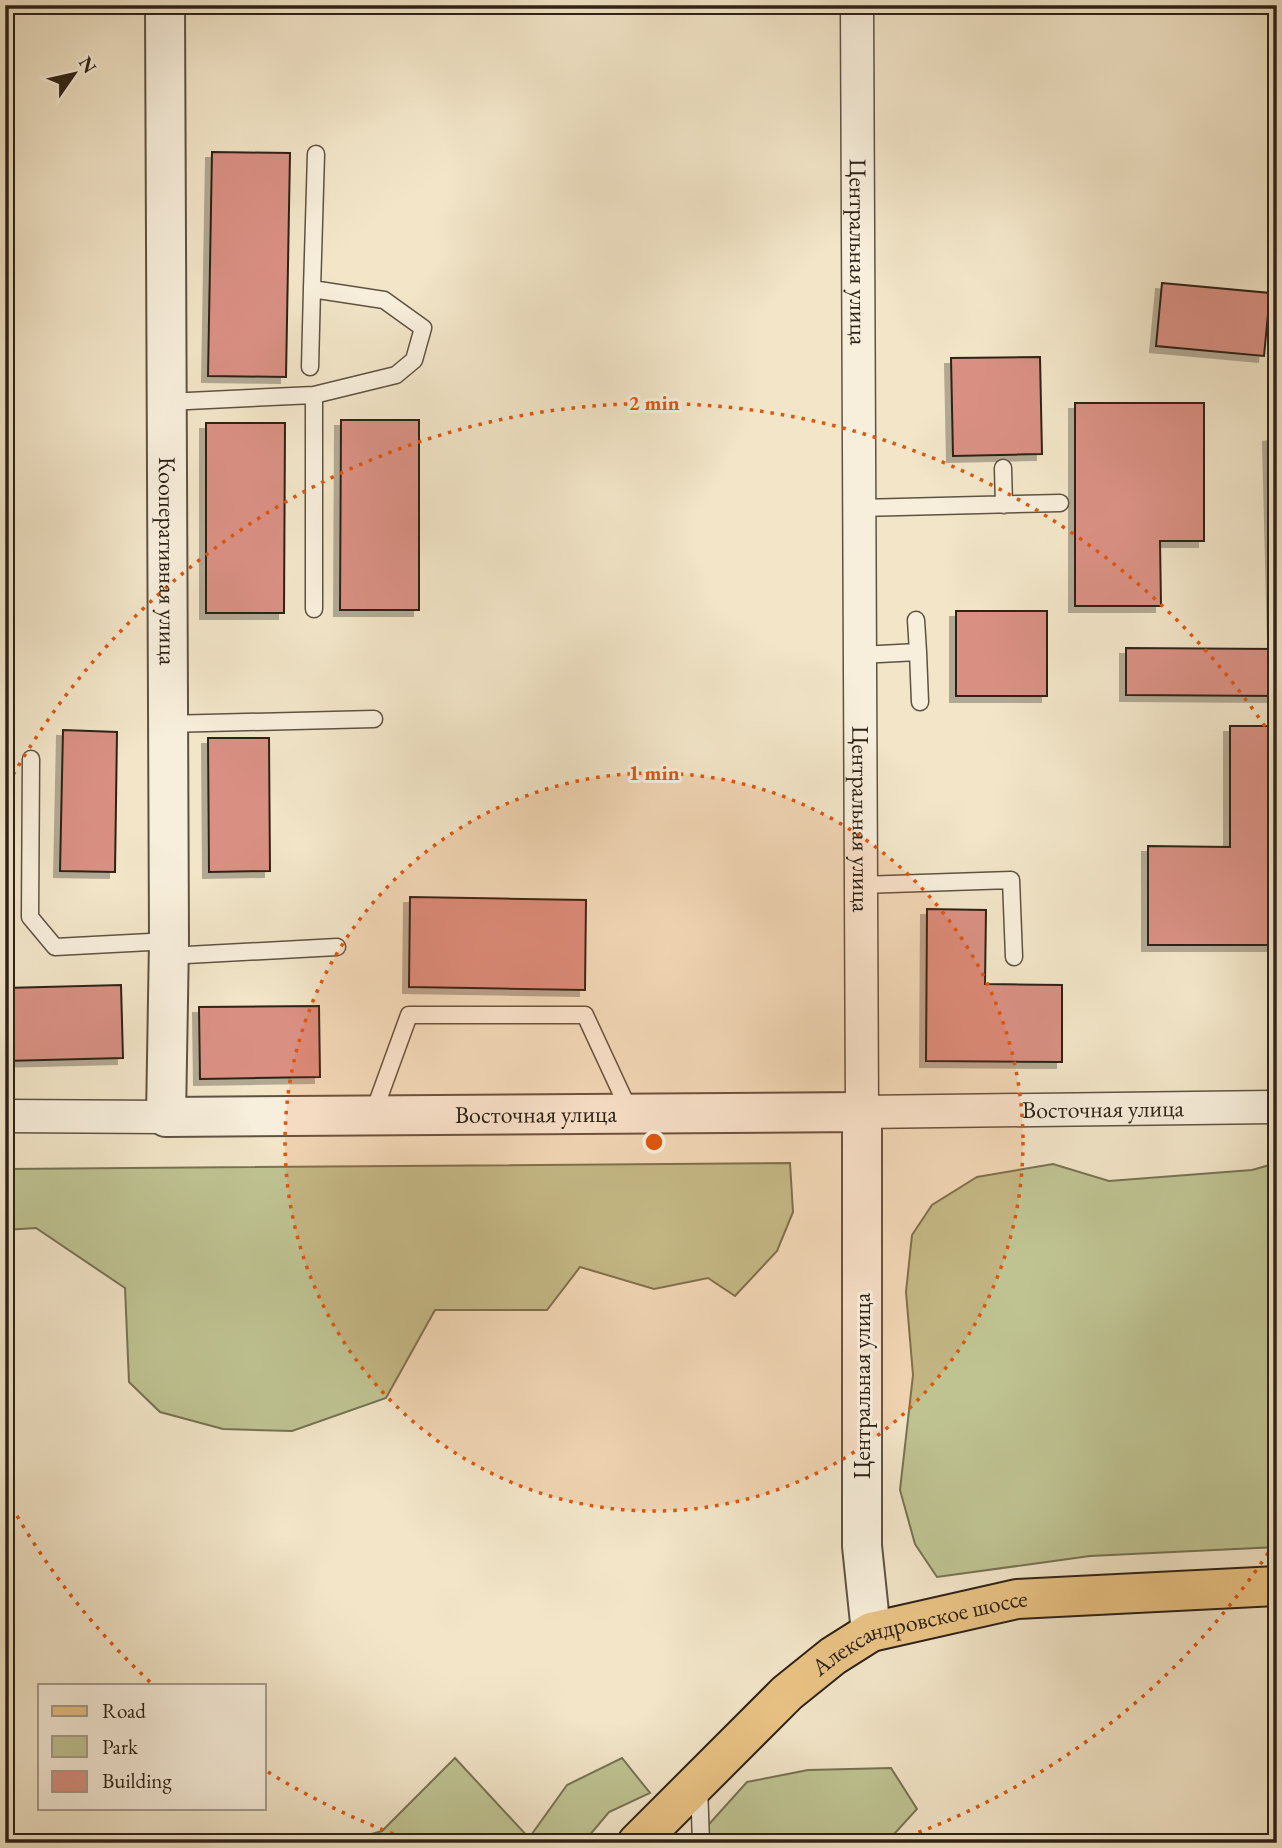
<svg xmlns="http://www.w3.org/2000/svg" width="1282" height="1848" viewBox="0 0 1282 1848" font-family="'EB Garamond',serif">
  <defs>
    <filter id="shadow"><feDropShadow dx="-6" dy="6" stdDeviation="0" flood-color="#0004"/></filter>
  </defs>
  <rect width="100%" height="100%" fill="#f2e5c8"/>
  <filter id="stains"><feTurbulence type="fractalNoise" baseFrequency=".00286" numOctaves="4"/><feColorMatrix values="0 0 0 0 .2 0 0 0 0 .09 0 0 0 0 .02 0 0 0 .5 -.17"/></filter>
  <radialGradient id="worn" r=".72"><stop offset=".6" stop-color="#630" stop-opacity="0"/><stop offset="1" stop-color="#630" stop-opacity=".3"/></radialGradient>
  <path fill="#bfc392" stroke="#767254" stroke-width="2" d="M790,1163l3,49 -16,39 -42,45 -27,-18 -54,11 -74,-22 -33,43h-112l-49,88 -94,33 -69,-2 -63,-17 -31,-30 -4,-94 -89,-60 -31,2v-61z
    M1277,1163v384l-187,9 -153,21 -22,-33 -15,-54 13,-115 -7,-83 6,-57 20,-30 45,-28 76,-13 56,17 143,-11z
    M455,1758l74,80 38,-53 55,-27 28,35 -41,19 -26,31h-243l42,-12z
    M891,1768l26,41 -31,34h-194l55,-61 61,-12z"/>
  <path fill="#d99083" stroke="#2d2217" stroke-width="2" filter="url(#shadow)" d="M212,152l78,1 -4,224 -78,-1z
    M1162,283l108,10 -6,63 -108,-10z
    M1040,357l2,97 -89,2 -2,-98z
    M1075,403h129v138h-44l1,65h-86z
    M341,420h78v190h-79z
    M206,423h79l-1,190h-78z
    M1277,435v202h-3l-5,-201z
    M956,611h91v85h-91z
    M1126,648l151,1v47l-151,-1z
    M1230,726h47v219h-129v-99l82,1z
    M63,730l54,2 -2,140 -55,-1z
    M208,738h61l1,133 -61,1z
    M410,897l176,3 -1,90 -176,-3z
    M927,909l59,1 -1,74 77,1v77l-136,-1z
    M121,985l2,73 -118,3v-73z
    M319,1006l1,71 -120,2 -1,-72z"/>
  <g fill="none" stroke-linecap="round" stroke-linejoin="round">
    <defs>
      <path id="service" d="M310,367l2,-78
        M314,395l82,-20 18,-15 9,-32 -39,-28 -72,-11 4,-135
        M167,402l147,-7v214
        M1003,468l1,37
        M860,508l200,-5
        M916,620l2,32
        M860,655l58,-3 2,50
        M166,724l208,-5
        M31,759l-1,158 25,30 114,-6
        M861,885l150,-5 3,77
        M168,956l169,-9
        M373,1114l36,-99h176l45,97
        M699,1785l2,58"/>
      <g id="minor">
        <path id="s1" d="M857,5l5,1107 415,-5"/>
        <path d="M5,1116l161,1"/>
      </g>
      <g id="tertiary">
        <path id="s2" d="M165,5l4,936 -3,176 696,-5v434l9,86"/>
      </g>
      <g id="primary">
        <path id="s3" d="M637,1843l150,-150 46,-37 38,-24 146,-33 260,-13"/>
      </g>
    </defs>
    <use href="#service" stroke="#5e5343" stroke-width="19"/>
    <use href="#minor" stroke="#5e5343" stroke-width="35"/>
    <use href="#tertiary" stroke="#5e5343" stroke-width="42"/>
    <use href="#primary" stroke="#2d2217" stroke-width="42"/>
    <use href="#service" stroke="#f7eedb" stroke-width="16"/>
    <use href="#minor" stroke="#f7eedb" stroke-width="32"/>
    <use href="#tertiary" stroke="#f7eedb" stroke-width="38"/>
    <use href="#primary" stroke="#e9c284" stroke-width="38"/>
  </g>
  <circle cx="654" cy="1142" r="369" fill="#df560d" fill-opacity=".12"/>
  <g fill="none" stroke="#df560d" stroke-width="3.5" stroke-dasharray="3.5 7">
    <circle cx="654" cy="1142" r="369"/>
    <path d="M1274 1544A739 739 0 0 1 895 1841M413 1841A739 739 0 0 1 268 1772M150 1682A739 739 0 0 1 8 1500M8 784A739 739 0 0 1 1274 740"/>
  </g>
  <g text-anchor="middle" stroke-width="6" stroke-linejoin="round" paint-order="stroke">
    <g font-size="24" fill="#2d2217" stroke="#f7eedb">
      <text dy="8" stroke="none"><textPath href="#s1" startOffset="247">Центральная улица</textPath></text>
      <text dy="8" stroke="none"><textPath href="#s2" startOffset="556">Кооперативная улица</textPath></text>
      <text dy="8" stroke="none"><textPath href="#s1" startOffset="814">Центральная улица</textPath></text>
      <text dy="8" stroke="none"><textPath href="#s1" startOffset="1348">Восточная улица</textPath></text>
      <text dy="8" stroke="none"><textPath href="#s2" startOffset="1482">Восточная улица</textPath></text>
      <text transform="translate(862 1386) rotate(-90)" y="8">Центральная улица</text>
      <text dy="8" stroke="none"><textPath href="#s3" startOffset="362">Александровское шоссе</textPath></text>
    </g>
  </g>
  <circle cx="654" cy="1142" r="10" fill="#df560d" stroke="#f7eedb" stroke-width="3.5"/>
  <g font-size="21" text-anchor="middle" font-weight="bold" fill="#df560d" stroke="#f7eedb" stroke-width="6" stroke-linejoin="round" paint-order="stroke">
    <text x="654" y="410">2 min</text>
    <text x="654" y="780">1 min</text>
  </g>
  <rect width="1282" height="1848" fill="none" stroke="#f2e5c8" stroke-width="28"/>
  <rect x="7" y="7" width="1268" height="1834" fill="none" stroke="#2d2217" stroke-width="3.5"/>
  <rect x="14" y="14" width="1254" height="1820" fill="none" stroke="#2d2217" stroke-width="2"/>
  <rect x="38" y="1684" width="228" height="126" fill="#f7eedb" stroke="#a69c8d" stroke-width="2"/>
  <rect x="52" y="1706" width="35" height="10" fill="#e9c284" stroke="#a69c8d" stroke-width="2"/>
  <text x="102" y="1718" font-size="21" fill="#2d2217">Road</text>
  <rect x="52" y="1736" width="35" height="21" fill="#bfc392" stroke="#a69c8d" stroke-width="2"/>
  <text x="102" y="1754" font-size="21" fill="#2d2217">Park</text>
  <rect x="52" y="1771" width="35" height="21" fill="#d99083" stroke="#a69c8d" stroke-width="2"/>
  <text x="102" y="1788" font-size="21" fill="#2d2217">Building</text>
  <g transform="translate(74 74) rotate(56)" stroke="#f7eedb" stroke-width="5" paint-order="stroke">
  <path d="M0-5L12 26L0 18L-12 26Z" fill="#2d2217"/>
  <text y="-10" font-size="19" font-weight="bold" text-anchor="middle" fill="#2d2217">N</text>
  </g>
  <rect width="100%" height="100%" filter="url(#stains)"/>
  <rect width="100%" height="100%" fill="url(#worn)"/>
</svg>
